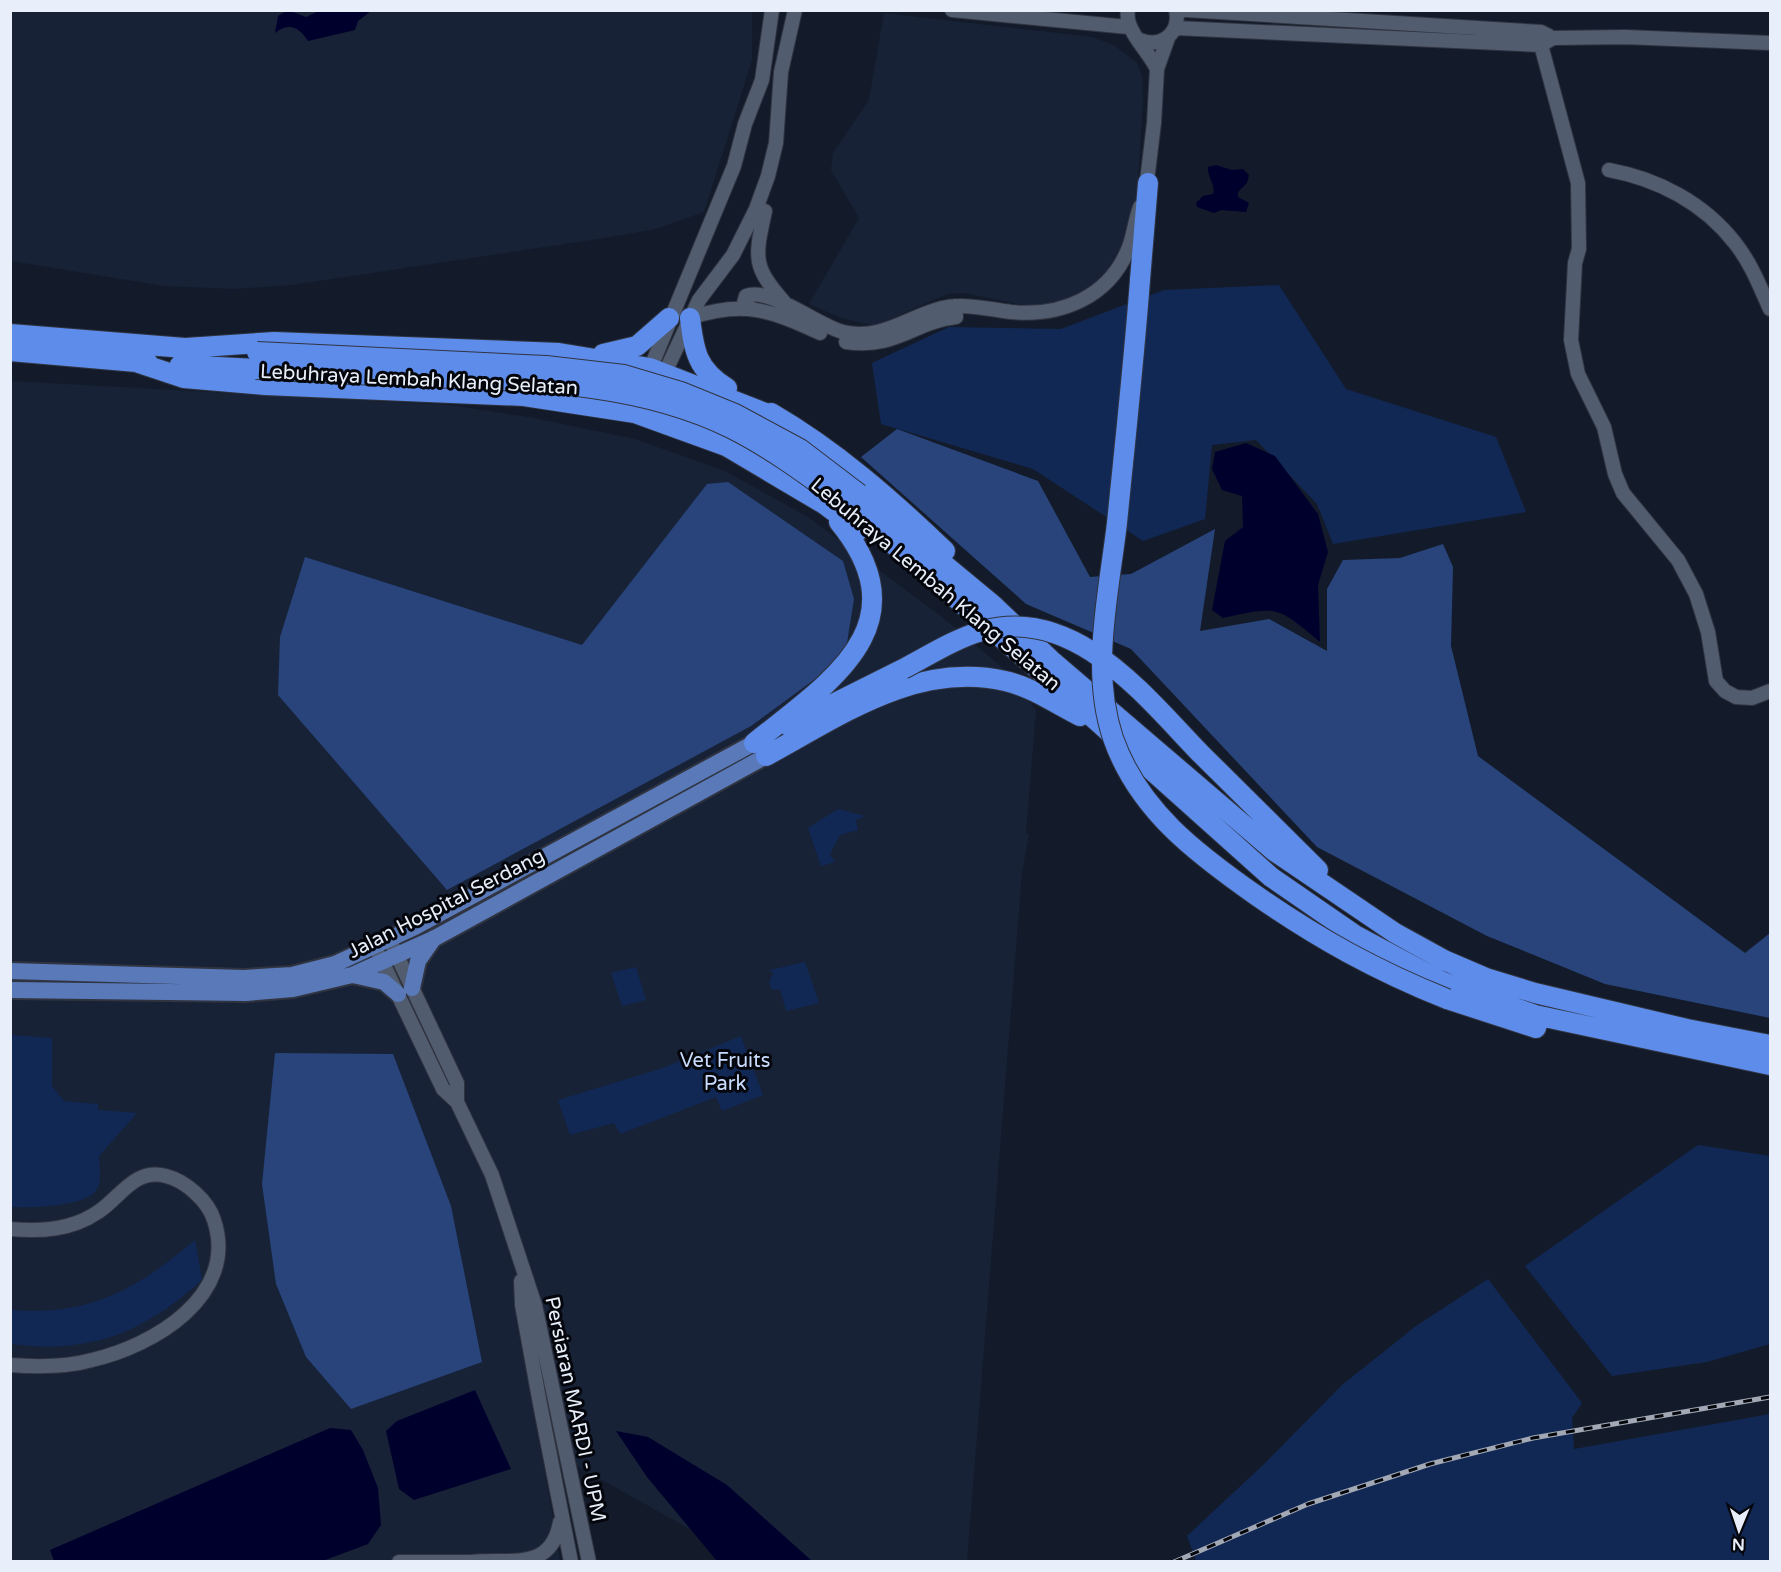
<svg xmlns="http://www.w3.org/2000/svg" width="1781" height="1572" viewBox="0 0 1781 1572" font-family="'Varela Round',sans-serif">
  <rect width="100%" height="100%" fill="#131b2a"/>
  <path fill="#172237" d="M10,11h742v49l-48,152 -48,17 -58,10 -306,46 -57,4 -71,-3 -153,-25z
    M884,13l209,24 22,9 22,17 5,13 1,24 -6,98 -18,56 -9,16 -14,14 -19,12 -23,7 -26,3 -63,-13 -18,1 -72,32 -34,-8 -32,-14 50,-86 -28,-48 2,-17 36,-53z
    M10,381l440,24 84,13 101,21 90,32 83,46 134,100 62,52 32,41 -10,123 3,1 -7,39 -55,688h-220l-206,-115 19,115h-549z"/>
  <path fill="#122854" d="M1279,285l67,104 150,48 30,75 -193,32 -16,-40 -61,-64 -44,5 -7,74 -62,22 -110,-72 -152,-45 -9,-61 77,-36 112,2 103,-39z
    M838,809l27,7 -9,4 2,10 -18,5 -10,19 5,8 -14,4 -13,-38z
    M805,962l14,41 -33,8 -6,-22 -8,1 -3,-8 4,-8 -3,-4z
    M636,967l10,33 -24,6 -11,-33z
    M11,1035l41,3v48l12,15 34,3v6l39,3 -38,43c0,9 3,24 -2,33 -9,18 -68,19 -86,18z
    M741,1036l22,59 -41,16 -6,-14 -96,37 -6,-11 -44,12 -12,-35 105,-32z
    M1698,1145l72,11v188l-63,18 -95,14 -87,-110z
    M195,1240l7,40c-59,53 -111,74 -191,64v-34c79,6 125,-20 184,-70z
    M1488,1279l94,124 -10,15 2,31 196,-35v147h-574l-9,-25 76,-71 79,-80 74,-59z"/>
  <path fill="#29447b" d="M897,429l141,52 52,96 41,-3 84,-45 -15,102 69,-12 58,32v-62l16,-29 57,-2 43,-14 10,23 -2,79 27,110 267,197 25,-20v85l-165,-34 -118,-48 -170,-89 -186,-198 -105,-45 -165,-147z
    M728,482l115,79 11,38 -8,50 -31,30 -64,47 -304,164 -169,-195 2,-58 25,-80 277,88 125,-161z
    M275,1053l118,1 58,152 31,156 -131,47 -45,-52 -30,-73 -14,-100z"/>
  <path fill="#00002d" d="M288,10l18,7 13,-6h52l-13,10 -3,9 -47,11c-9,-14 -19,-19 -33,-8l3,-17z
    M1216,165l16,5 11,-1 6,6 -2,8 -9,9v5l11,6 -3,9 -25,-2 -7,3 -17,-6 -1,-4 7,-7 10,-2c3,-9 -6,-17 -5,-27z
    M1246,443l29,13 43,58 10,38 -10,33 2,57c-42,-35 -42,-37 -97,-24l-11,-8 13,-69 18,-14 -1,-31 -20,-6 -10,-21 3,-17z
    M475,1390l36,79 -97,31 -15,-11 -13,-58 11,-10z
    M330,1428l21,2 12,20 15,38 3,37 -13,19 -48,18 -266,-1 -4,-11z
    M616,1431l32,6 79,48 85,76h-95l-70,-84z"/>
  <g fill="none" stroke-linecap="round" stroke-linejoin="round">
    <defs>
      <path id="minor" d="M952,10l176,17
        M1128,10c-4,20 20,40 29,59
        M1186,10l355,22 8,4
        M1176,28l365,17 12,-7 72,-1 145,6
        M1541,32v13l37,138 1,66 -4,14 -4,77 7,34 26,53 11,47 8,19 55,67 18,34 12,38 8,49 9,10 11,6 16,1 18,-7
        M1140,40c21,8 41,-6 36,-30
        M1609,170c49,9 95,33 126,73 16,20 25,44 35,66
        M1146,189l8,-66 3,-54 11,-31
        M765,211c-10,46 -13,55 19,91
        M752,309l-8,-6 2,-7c23,-10 72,30 97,36 38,9 64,-15 99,-24 22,-5 47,1 69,4 50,5 99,-15 118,-65 5,-13 6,-27 11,-40
        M690,318c53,-18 81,-8 130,15
        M846,342c52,7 67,-20 110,-25l-1,-11
        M648,374l86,-208 11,-42 17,-44 10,-70
        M661,381l38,-81 34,-45 23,-46 12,-33 8,-33 5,-71 14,-62
        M393,947l64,136v19l35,73 43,130 54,257
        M379,955l64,134 14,13
        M10,1229c31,3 62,1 88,-17 22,-14 37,-45 68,-36 20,5 42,25 48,44 25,76 -61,126 -122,140 -25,7 -56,7 -82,5
        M521,1281l1,24 18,99 31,158
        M399,1562h71
        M471,1562c40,-4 80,10 89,-40"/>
      <path id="major" d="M10,971l234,7 48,-3 43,-11 80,-37 339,-184
        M353,975l31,7 14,12
        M412,988l6,-27 16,-23
        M10,990l236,3 47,-4 59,-14 83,-37 331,-182"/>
      <path id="highway" d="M1140,280l8,-97
        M690,318c4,33 7,52 37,70
        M10,334l187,15
        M186,348l88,-6 285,11 91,15 133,52
        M10,351l138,12
        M603,354l34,-8 32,-28
        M136,362l48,16 81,7 259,11 111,17 91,33 98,58 35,26
        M180,365l76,4
        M771,413c64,37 121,87 174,138
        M859,494l134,111 58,55 223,191 121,82 49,27 42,18 49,15 152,36 83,16
        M848,505l223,193 200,179 84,58 88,47 92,33 235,50
        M789,726l114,-57
        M754,743c76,-61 169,-118 85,-221
        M1199,752l119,118
        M766,756c74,-40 150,-95 239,-75 27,6 51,23 75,35
        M1447,999l89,29"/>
    </defs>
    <use href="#minor" stroke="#303440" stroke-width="16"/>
    <use href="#major" stroke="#303440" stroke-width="20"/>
    <use href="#highway" stroke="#303440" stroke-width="22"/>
    <use href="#minor" stroke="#525c6f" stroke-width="14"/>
    <use href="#major" stroke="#5979b9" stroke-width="16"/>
    <use href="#highway" stroke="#5e8ceb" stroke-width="20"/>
    <defs>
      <path id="rail" d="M1174,1562l134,-58 122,-40 103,-26 237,-41"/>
    </defs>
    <use href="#rail" stroke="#a2a9b5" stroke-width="5"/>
    <use href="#rail" stroke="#04060c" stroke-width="3" stroke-dasharray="9" stroke-linecap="butt"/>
    <defs>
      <path id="highway-bridge" d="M1140,280c-6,81 -15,162 -23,243 -8,69 -27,147 -4,215 25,72 84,116 144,158 62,43 120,75 190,103
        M257,352l289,14 78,9 57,17 54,22 65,35 59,45
        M256,369c57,3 115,6 172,8 102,4 209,5 303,51 42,21 80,50 117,77
        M903,669c25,-13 51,-30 79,-38 92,-26 161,63 217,121"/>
    </defs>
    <use href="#highway-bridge" stroke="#303440" stroke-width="22" stroke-linecap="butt"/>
    <use href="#highway-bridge" stroke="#5e8ceb" stroke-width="20"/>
  </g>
  <g text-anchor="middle" stroke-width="6" stroke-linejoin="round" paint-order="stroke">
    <g font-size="20" fill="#e9effa" stroke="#04060c">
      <text transform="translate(419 379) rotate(3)" y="7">Lebuhraya Lembah Klang Selatan</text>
      <text transform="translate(936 584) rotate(40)" y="7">Lebuhraya Lembah Klang Selatan</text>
      <text transform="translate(446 903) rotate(-27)" y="7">Jalan Hospital Serdang</text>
      <text transform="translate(576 1409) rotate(78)" y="7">Persiaran MARDI - UPM</text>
    </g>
    <g font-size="20" fill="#cadcfe" stroke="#04060c">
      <text x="725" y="1067">Vet Fruits<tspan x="725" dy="23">Park</tspan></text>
    </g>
  </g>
  <rect width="1781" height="1572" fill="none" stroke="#e9effa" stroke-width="24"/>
  <g transform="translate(1739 1530) rotate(182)" stroke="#04060c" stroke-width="4.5" paint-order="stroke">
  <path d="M0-4.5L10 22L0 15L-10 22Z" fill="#e9effa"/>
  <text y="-9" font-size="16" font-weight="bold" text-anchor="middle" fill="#e9effa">N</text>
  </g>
</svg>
